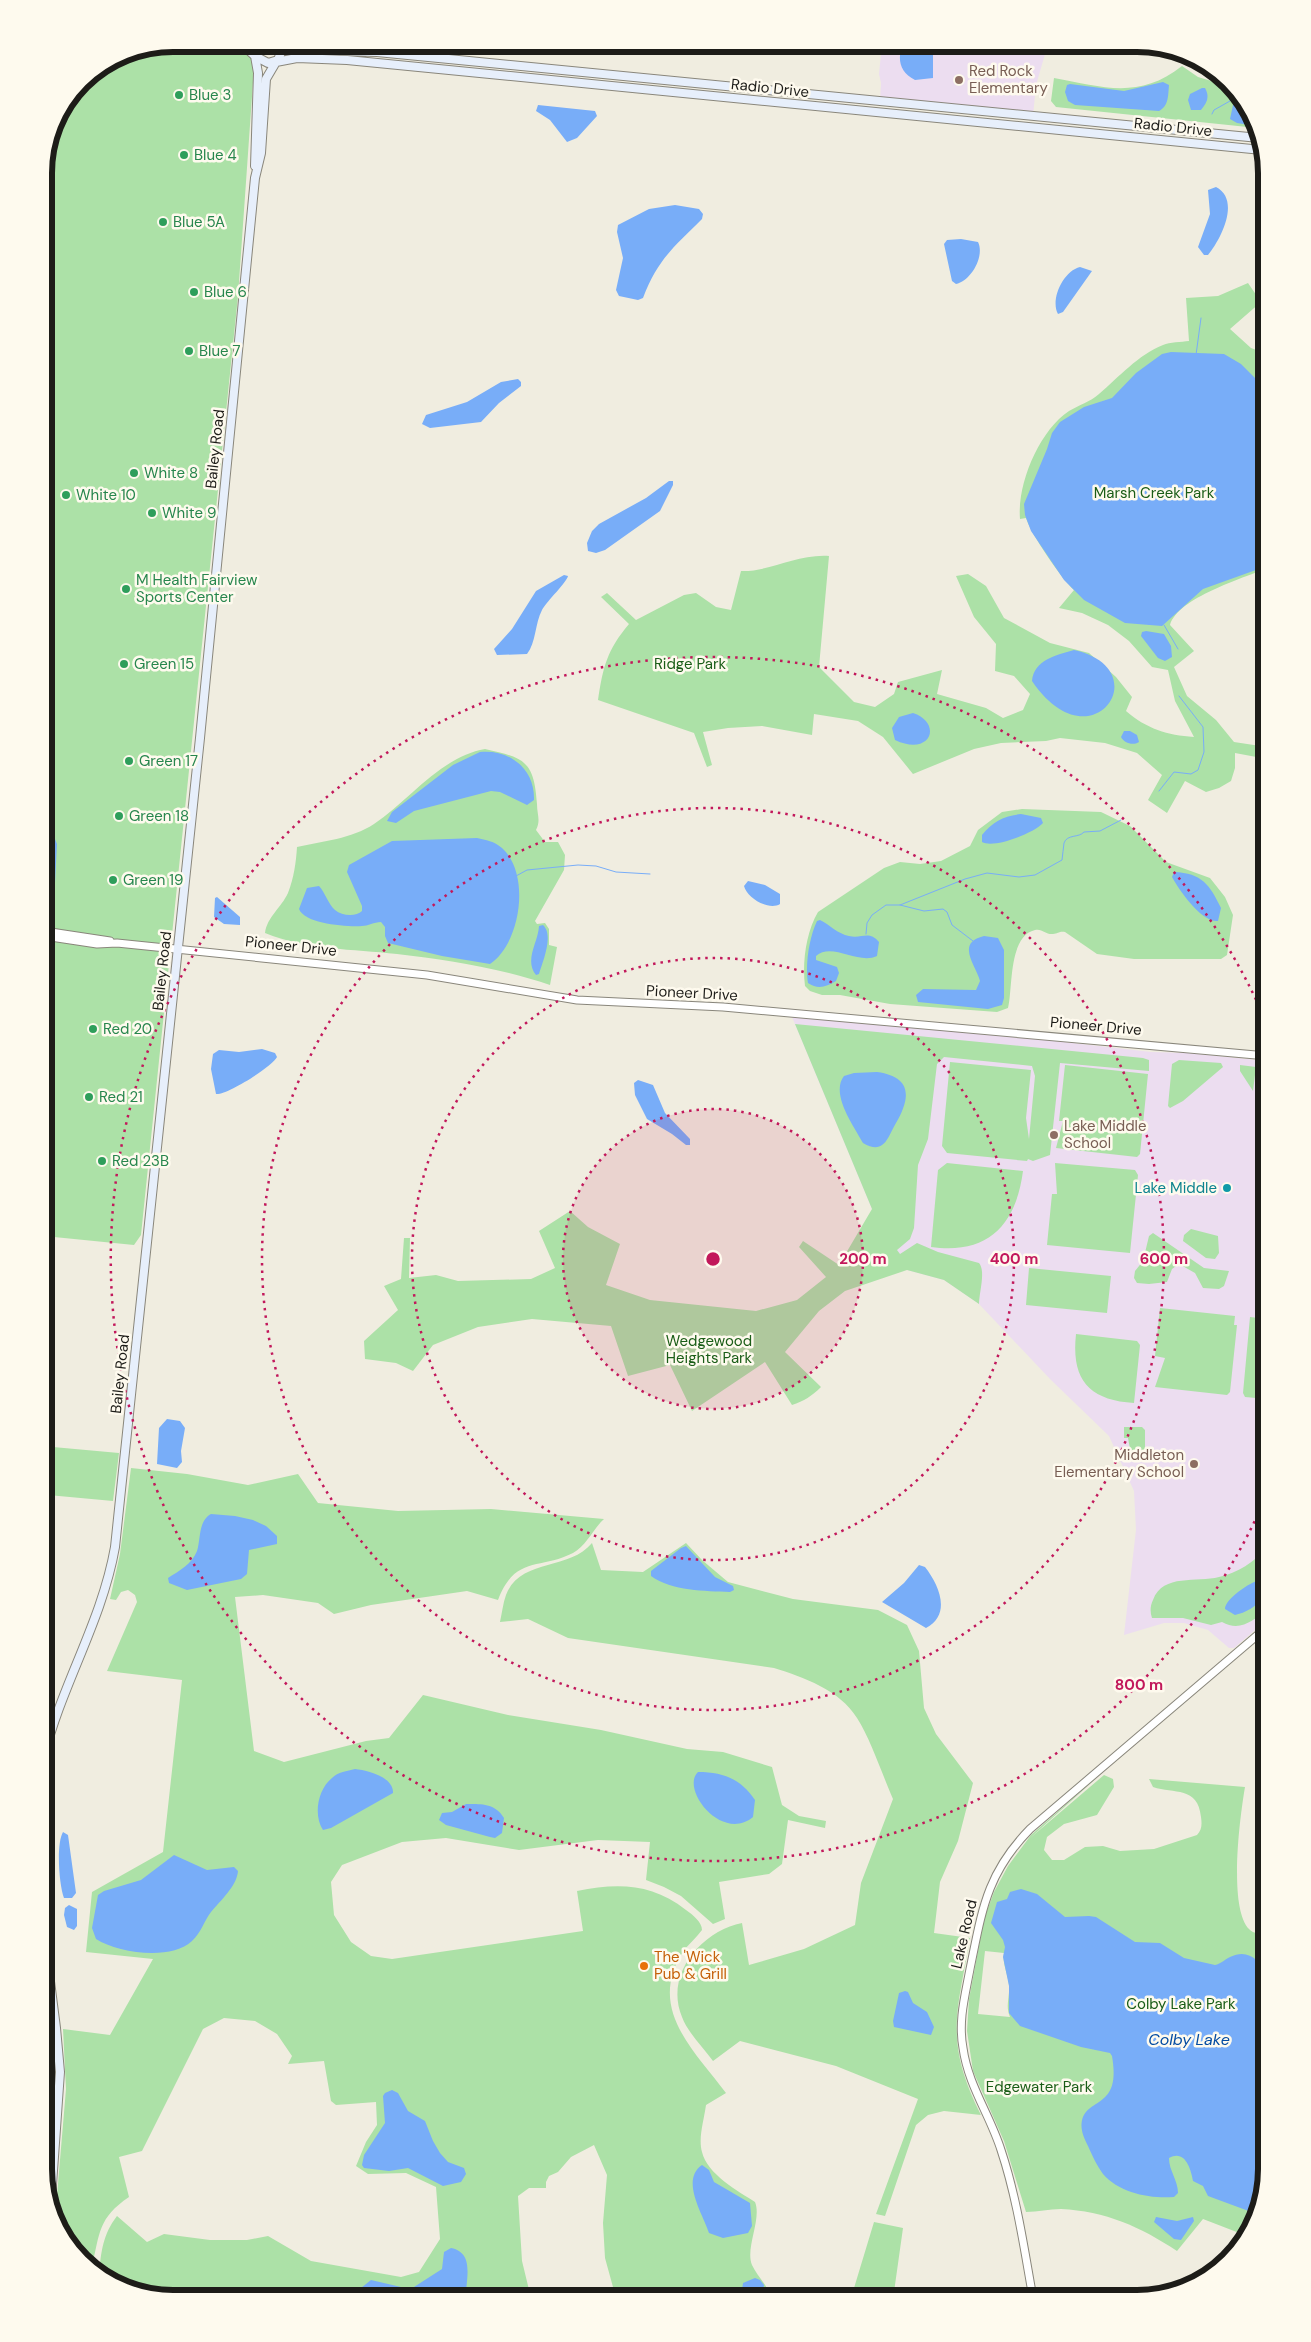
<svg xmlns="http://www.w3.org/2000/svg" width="1311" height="2342" viewBox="0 0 1311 2342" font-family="'DM Sans',sans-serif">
  <rect width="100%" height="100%" fill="#f0ede0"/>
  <path fill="#ecddf0" d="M882,44h166l-12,41 -3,31 -153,-15 1,-18 -2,-9z
    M792,1017l255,23 104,12 37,1 79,8v559l-33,28h-5l-21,-18 -24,-7h-20l-40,12 12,-105 -2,-39 -25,-55 -59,-57 -71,-75 -35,-24 -37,-10 -35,-61z"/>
  <path fill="#ace1a7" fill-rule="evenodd" d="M173,44h64l11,5 6,19 -16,228 -97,939 -7,10 -90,-9v-1071l10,-42 28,-42 42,-28z
    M1182,66l16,11 30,9 26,30 3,12 -201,-21 -5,-6 3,-23c49,9 85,22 128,-12z
    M1248,283l13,19 -31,27 21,19 16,6v214c-25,11 -88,29 -97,57l24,26 -20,16 13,29 29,24 18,22 33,5v12l-32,-6v15l-4,13 -12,7 -13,4 -21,-11 -18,32 -19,-13 14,-25 -25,-22 -32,-10 -45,-5 -14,3 -45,2 -27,6 -61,25 -30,-37 -25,-16 -44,-7 -2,21 -50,-9 -34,2 -25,4 9,33 -5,2 -13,-34 -96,-33c5,-33 9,-50 31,-76l-28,-27 6,-4 29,27 48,-25 12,-2 20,14 15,3 10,-39c29,1 55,-17 88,-15l-10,111 35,35 21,5 19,-13 4,-12 44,-12 -5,24 49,14 17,10 20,-8 7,-16 -16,-18 -19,-5 1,-27 -22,-27 -18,-41 12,-2 18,12 18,32 46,25 39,10 27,24 16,20 -6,14c21,18 41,24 68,26l-19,-36 -7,-31 -16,-3 -23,-26 -21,-16 -26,-12 -23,-5 15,-18c-13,-12 -43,-56 -48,-72l-6,1c-3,-35 19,-88 49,-108 10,-6 21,-9 30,-17 20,-17 39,-39 64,-49 7,-3 18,-3 26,-4l-3,-43 32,-2z
    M485,749c40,9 49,12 52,55 0,11 4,16 -1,26l9,12h13l7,13 -1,15 -29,51 2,3 8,-1 4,6v16l8,2 -7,38c-50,-17 -102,-25 -153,-31 -44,-5 -91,-4 -132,-21 2,-16 16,-25 23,-40 6,-15 8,-31 9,-46 26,-6 54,-8 77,-23 36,-24 66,-67 111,-75z
    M1022,809l79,3 29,14 36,36 44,16 15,19 8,18 -6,40 -6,4h-87l-37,-5 -32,-22c-6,-1 -7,2 -12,2 -7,1 -11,-6 -18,-4 -27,6 -22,59 -27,78l-11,4 -107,-8 -50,-9h-18l-12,-4 -5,-5c-3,-23 1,-54 13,-74l66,-44 16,-6 20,2 21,-3 29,-15 8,-16 24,-18z
    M795,1024l348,34 6,2v11l-89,-8 -10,92 -17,6 -5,-2 -1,2 -80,-8 -5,-7 8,-84 81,8 -5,48 3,21 6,-63 -3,-10 -88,-9 -7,7 -9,75 -10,26 -4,63 -4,11 -13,11 3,4 17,-11 21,9 41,11c7,8 0,30 0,41l-35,-24 -37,-10 -62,21 -26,20 -34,41 36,35c-9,9 -17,14 -29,18l-27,-43 -73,49 -22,-46 -42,11 -17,-50 -79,-7 -54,8 -45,18 -20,26 -17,-8 -31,-4 -1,-18 34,-31 -14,-24 17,-7 3,-41h6l-1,40 27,-3 22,6 73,-2 24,-11 -16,-37 31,-20 18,16 32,17 -14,41 44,15 106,11 41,-11 29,-23 -27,-30 4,-6 36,24 33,-56z
    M1179,1060l42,3 2,4 -40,34 -13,7 -2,-2 4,-42z
    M1065,1065l83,9 -8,80 -3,3 -81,-9 7,-27h-4z
    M1240,1065l16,2 -3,24 -13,-20z
    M1260,1068h7v35l-3,2 -7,-7z
    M947,1163l76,8c-7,54 -35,84 -92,76l7,-77z
    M1055,1163l80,7 3,5 -8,78 -83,-8 5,-51h5z
    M1191,1229l27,7 1,17 -4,6 -9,-1 -23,-17 1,-6z
    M1153,1233l51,35 25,3 -5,15 -5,3 -16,-1 -8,-15 -16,-9 -7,5 -5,13 -18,2 -12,-1 -3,-5 1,-7 8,-10 6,-25z
    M1029,1268l82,8 -4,37 -81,-8z
    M1160,1308l75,8 -1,9h3l-7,67 -3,3 -72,-8 10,-29 -10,-2z
    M1250,1317l17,2v80l-22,-2 -2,-4z
    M1076,1334l61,7 3,4 -6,58c-45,-3 -63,-23 -58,-69z
    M1124,1427h18l3,3v27l-3,3 -18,-1 6,-10 -2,-11h-4z
    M53,1447l66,6 -6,48 -65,-6z
    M131,1468l56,6 61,11 50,-11 20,29 80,8 93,-2 113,10c-11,10 -17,26 -31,34 -33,17 -58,2 -75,47l-31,-9 -96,14 -37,9 -16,-11 -55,-8 -28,2 19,154 30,11 82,-21 23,-3 34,-43 85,20 93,15 86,19 36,3 49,15 10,38 17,11 27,5 -1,7 -37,-8 -6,44 -13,10 -50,8 6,37 -12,5 -32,-28 -17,-9 -18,-7 4,-38 -52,-2 -79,10 -73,-12 -44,4 -60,23 -11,17 3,33 17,27 20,14 21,3 191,-28 -6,-40c41,-8 74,-8 109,19 7,5 16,12 16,20 -5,7 -12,13 -18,20 -38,58 9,99 42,143l-20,12c-2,15 -8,33 -4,47 5,22 36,39 53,50 7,17 -10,46 -3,63 4,9 13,18 17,27l-3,6h-150l-11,-40 -2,-35 4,-48 -13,-30 -23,12 -13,15 -9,4 -3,6v6h-17l-11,8 4,65 9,37h-366l-64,-21 -2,-3c2,-22 4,-40 18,-58l30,26 17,-8 46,6h37l21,-4 43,25 90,16 18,-5 21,-33 -4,-52 -30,-14 -38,1 -12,-8 10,-24 11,-17 -1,-23 -40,3 -5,-4 -7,-40 -36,3 4,-8 -15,-22 -22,-13 -31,-3 -21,11 -61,122 -23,6 10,40c-31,21 -29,36 -37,69l-35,-40 -2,-7 11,-130 -3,-60 47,6 43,-76 -67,-7 6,-60 71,-40 19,-172 -75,-9 30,-69 -2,-7 -7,-5 -7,2 -5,8 -6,-1 10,-45z
    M592,1543l9,27 42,2 43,-29 16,17 26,22 65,17 85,11 29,15 12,26 5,57 12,26 37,49 -15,58 -18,41 -6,51 36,5c-13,76 -26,103 11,177l-37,-4 -16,4 -12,10 -31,91 -9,-2 42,-115 -82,-33 -96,-25 -27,20c-10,-14 -25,-28 -31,-44 -18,-43 20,-86 60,-94l7,42 55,-16 51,-24 6,-42 32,-84c-11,-25 -22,-59 -36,-81 -17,-28 -54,-41 -83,-50l-206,-30 -40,-19 -28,3c2,-9 3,-19 6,-27 14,-37 63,-24 86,-52z
    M1267,1547v62c-14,12 -27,23 -45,13l-11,3 -28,-7h-31c-2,-6 -2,-12 1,-18 10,-27 44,-17 66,-23 18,-4 36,-15 48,-30z
    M1101,1774l-72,65 75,-64 9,4 1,8 -17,28 -33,9 -17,13 -3,13 8,10h12l21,-13 18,-1 17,5 34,-2 43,-14c5,-5 5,-11 4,-18 -3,-31 -27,-23 -48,-30l-4,-8 96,8c-5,29 -17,120 4,142 5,5 11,5 18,5v235l-20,67 -44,-17 -26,32c-36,-24 -72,-40 -116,-42 -12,0 -23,3 -35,3l-22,-71 -31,-70 -6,-40 2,-32 15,-80 10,-27 14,-26 23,-31zM985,1951l19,2c-2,11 4,21 5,32 1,12 -4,21 1,32l-32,-3z
    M874,2222l29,6 -9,64 5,6h-48z"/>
  <path fill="#78adf8" d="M903,44h30v34l-18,2c-16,-8 -18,-22 -12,-36z
    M1163,82l6,3c-1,10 0,21 -10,26l-84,-6 -7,-4 -3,-9 2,-7 3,-1 54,7z
    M1202,88h3c5,9 2,15 -4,22h-10l-3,-10 2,-6z
    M1239,99l15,17 2,10 -19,-3 -7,-4 3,-14z
    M538,105l57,6 2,5 -20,22 -10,4 -17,-22 -14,-9z
    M1216,187c25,13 5,52 -8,68h-4l-6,-8 12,-33 -2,-24z
    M675,205l24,4 4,5 -1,5c-29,29 -44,40 -59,79l-5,2 -19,-4 -3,-6 7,-32 -6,-26 1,-7 31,-16z
    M961,239l17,3c7,14 -7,39 -22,42l-4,-3 -8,-37 3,-4z
    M1080,267l12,4 -29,41 -5,2c-8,-14 5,-43 22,-47z
    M1171,352l53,2 17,10 26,26v176l-64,23 -41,37 -37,-3 -41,-23 -20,-20 -33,-49 -6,-16 -1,-11 23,-55 5,-16 8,-11 24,-15 28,-9 24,-25 26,-19z
    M518,379l3,3v4l-22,17 -18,19 -51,6 -8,-4 4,-9 41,-13 34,-20z
    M669,481h4v4l-13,26 -55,39 -9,3 -8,-2 -1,-8 5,-12 7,-7 47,-26z
    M564,575l4,1c-1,6 -21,25 -26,34 -7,13 -6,33 -15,44l-30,1 -3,-6 18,-20 24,-38z
    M1146,631l18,3 7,12 1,11 -7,4 -7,-3 -17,-22 1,-4z
    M1074,650c86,19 17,118 -42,31 2,-21 24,-26 42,-31z
    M913,713c30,10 18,44 -18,27l-3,-12 7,-11z
    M1124,731h6l7,4 2,7c-6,4 -15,1 -18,-5z
    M480,752c30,-3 55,17 54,48l-7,5 -27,-13 -9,-1 -77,20 -18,12 -9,-2 5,-9 61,-47z
    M1021,814l20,4 2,5c-9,10 -49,26 -61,19v-7c11,-14 22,-19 39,-21z
    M44,838l11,1 2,5 -3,58 -3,7 -7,-1z
    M477,838c9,2 17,3 25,10 29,26 19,95 -12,116l-48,-8 -54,-13 -3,-7v-9l-4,-5c-7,0 -13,4 -19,4 -16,1 -57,-2 -63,-17l8,-21 12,-2c6,6 9,18 16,24 7,6 21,7 27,1v-5l-15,-34 2,-7 43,-24z
    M1174,872c28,1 36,13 47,36l-3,13c-16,2 -39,-31 -46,-44z
    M748,881l17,4 15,9v10c-11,7 -33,-6 -36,-18z
    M217,897l23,20v8l-16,-1 -10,-7 1,-19z
    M820,920c10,5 18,14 29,16 13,3 20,-6 30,6l-2,14c-19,9 -45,-14 -61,0v4l21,7 2,6 -3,8c-10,6 -18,9 -28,2 -3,-18 1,-45 9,-62z
    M543,925c11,10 0,36 -4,49l-3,1c-12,-15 2,-32 3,-49z
    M984,936l14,2 6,12v48l-2,7 -14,4 -70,-7 -2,-7 7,-6 53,1 4,-9c-4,-16 -25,-38 4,-45z
    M262,1049l13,4 2,4c-5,10 -52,39 -61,37l-5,-25 2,-15 6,-4 20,2z
    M877,1072c35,5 34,25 19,51 -8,13 -11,33 -33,20 -9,-17 -33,-49 -19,-67l10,-3z
    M638,1080l15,5 12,28 25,26v6h-4l-14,-11 -25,-15 -12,-24 -1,-12z
    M167,1419l13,2 5,7 -4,23 1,11 -5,6 -20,-4 2,-36z
    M211,1514l24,2 18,4 13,6 11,10v8l-28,6 -2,24 -6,5 -54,11 -18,-7 -1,-5c11,-7 24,-14 29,-27 4,-12 1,-30 14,-37z
    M686,1546l29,31 18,9 1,4 -4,2c-25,-1 -58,-1 -79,-16v-5l30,-23z
    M919,1565l6,2c14,18 27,47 1,61l-44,-26 22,-19z
    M1260,1580l4,3c3,18 -14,29 -29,32l-10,-6c0,-10 25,-27 35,-29z
    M355,1769c12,1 39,8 38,24l-62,35 -8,2c-10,-15 -5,-41 9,-52 6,-6 15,-7 23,-9z
    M698,1772c25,0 43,7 57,28l-2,17c-31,26 -73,-28 -55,-45z
    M466,1804c15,0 29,-1 38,14l-2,15 -7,5 -5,-1 -44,-12 -7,-5 3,-7 10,-1z
    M63,1832l5,3 8,58 -4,5h-8c-5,-13 -8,-54 -1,-66z
    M174,1855l33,15 27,-3 4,4c-1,15 -18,30 -27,41 -7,9 -10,21 -19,29 -21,20 -74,12 -96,-2l-4,-11 6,-33 6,-4 37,-11z
    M1021,1889l16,5 28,23 24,-1 7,1 39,25 25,1 24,15 31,7c6,-1 10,-6 15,-8 18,-9 29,3 37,17v195l-13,44 -46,-17 -5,-10 -10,-5c-2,-12 -8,-32 -24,-23 0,13 9,22 9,35l-4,4c-23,2 -55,-4 -71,-23 -6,-8 -11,-19 -15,-28 -4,-8 -8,-16 -6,-26 4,-14 15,-14 24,-24 10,-10 8,-28 6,-40l-2,-3 -29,-6 -61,-21 -11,-13v-27l-6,-29 2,-10 -2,-7 -12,-17 6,-21 10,-3 3,-7z
    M69,1905l8,4v17l-3,4 -7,-3 -3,-12 1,-7z
    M905,1991l3,1 5,11 14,9 7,15 -3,8 -37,-8 -1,-6 6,-28z
    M392,2090l6,3 10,18 17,10 8,20 7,12 8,9 16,6 2,6 -5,8 -18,4 -35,-18 -19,3 -25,-3 -2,-3 2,-10 21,-32 -2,-27 2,-3z
    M702,2165l7,5 5,12 36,21 2,23 -4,7 -25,5 -14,-5c-6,-19 -29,-53 -7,-68z
    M1156,2217l21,4 16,-4 1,4 -13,19 -7,-1 -20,-17z
    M451,2248c25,5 14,33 15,50h-104l-1,-10 10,-8 30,7h13l28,-18 2,-17z
    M755,2278l5,2 4,5 -2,13h-21l2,-15z"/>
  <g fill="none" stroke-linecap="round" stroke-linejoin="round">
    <path stroke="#78adf8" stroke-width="1" d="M1212,114l2,-4 16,-9 5,-7
      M1196,355l5,-37
      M1164,625l14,24
      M1159,791l15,-19 17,2 7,-4 6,-18 -1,-25 -24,-31
      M516,876l11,-6 51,-5 18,1 20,6 34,2
      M900,905l24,6 19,-2 4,3 5,13 21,16
      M866,934l1,-11 5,-8 14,-10h14l65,-26 22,-6 32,4 16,-2 27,-15c1,-6 1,-11 2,-17 3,-9 15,-5 20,-11l16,-1 21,-11"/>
    <defs>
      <path id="tertiary" d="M44,931l66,10
        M44,936l53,8 20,-1 310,32 150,25 146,7 544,49
        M1033,2298c-9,-50 -16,-100 -32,-148 -11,-35 -33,-65 -38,-102 -5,-27 2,-52 7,-79 12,-58 16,-95 60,-140l237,-202"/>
      <path id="secondary" d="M237,44l8,3 10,9
        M253,44l2,12 13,7 10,-3 6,-16
        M291,44l12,6 74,2 882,86
        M276,62l21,-4 50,2 915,90
        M255,166l3,-93 -3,-17
        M44,1756c18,-72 58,-135 71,-209l85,-809 55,-560 6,-25 5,-74 10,-17
        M44,1935l12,93 4,44 -9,127"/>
    </defs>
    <use href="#tertiary" stroke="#89867b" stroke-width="9"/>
    <use href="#secondary" stroke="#89867b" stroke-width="10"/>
    <use href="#tertiary" stroke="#fff" stroke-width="7"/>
    <use href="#secondary" stroke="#e7effb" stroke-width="8"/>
  </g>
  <circle cx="713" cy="1259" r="150" fill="#c2185b" fill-opacity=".12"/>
  <g fill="none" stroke="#c2185b" stroke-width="2.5" stroke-dasharray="2.5 5">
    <circle cx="713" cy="1259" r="150"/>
    <circle cx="713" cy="1259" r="301"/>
    <circle cx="713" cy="1259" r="451"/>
    <path d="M1267 1494A602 602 0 1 1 1267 1024"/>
  </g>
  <g fill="#8d6e63" stroke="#fefaee" stroke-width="2">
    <circle cx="959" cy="80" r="5"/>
    <circle cx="1054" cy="1135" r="5"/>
    <circle cx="1194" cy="1464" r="5"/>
  </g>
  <g fill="#2e9e5b" stroke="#fefaee" stroke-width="2">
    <circle cx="179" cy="95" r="5"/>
    <circle cx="184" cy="155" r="5"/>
    <circle cx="163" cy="222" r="5"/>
    <circle cx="194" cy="292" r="5"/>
    <circle cx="189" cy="351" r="5"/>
    <circle cx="134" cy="473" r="5"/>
    <circle cx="66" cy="495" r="5"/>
    <circle cx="152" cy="513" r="5"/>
    <circle cx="126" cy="589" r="5"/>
    <circle cx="124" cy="664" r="5"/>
    <circle cx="129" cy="761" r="5"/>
    <circle cx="119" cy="816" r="5"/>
    <circle cx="113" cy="880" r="5"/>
    <circle cx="93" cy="1029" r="5"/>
    <circle cx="89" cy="1097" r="5"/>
    <circle cx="102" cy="1161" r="5"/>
  </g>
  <circle fill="#0f9aa8" stroke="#fefaee" stroke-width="2" cx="1227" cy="1188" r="5"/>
  <circle fill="#e8710a" stroke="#fefaee" stroke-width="2" cx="644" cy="1966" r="5"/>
  <g text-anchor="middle" stroke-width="5" stroke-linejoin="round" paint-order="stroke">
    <g font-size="15" fill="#785e54" stroke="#fefaee" text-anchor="start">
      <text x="969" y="76">Red Rock<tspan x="969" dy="17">Elementary</tspan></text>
      <text x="1064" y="1131">Lake Middle<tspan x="1064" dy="17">School</tspan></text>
      <text x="1184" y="1460" text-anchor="end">Middleton<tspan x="1184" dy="17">Elementary School</tspan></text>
    </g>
    <g font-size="15" fill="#1d1c18" stroke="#fefaee">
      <text transform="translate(770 88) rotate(6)" y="5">Radio Drive</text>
      <text transform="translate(1173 127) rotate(6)" y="5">Radio Drive</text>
      <text transform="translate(215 449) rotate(-84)" y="5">Bailey Road</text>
      <text transform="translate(291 946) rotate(6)" y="5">Pioneer Drive</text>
      <text transform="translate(162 971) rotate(-84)" y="5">Bailey Road</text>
      <text transform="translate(692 993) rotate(3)" y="5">Pioneer Drive</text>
      <text transform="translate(1096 1026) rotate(5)" y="5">Pioneer Drive</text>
      <text transform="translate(120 1374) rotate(-84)" y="5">Bailey Road</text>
      <text transform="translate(964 1934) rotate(-77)" y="5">Lake Road</text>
    </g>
    <g font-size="15" fill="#27864d" stroke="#fefaee" text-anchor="start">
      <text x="189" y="100">Blue 3</text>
      <text x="194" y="160">Blue 4</text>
      <text x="173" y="227">Blue 5A</text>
      <text x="204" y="297">Blue 6</text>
      <text x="199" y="356">Blue 7</text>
      <text x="144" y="478">White 8</text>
      <text x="76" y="500">White 10</text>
      <text x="162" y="518">White 9</text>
      <text x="136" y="585">M Health Fairview<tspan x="136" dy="17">Sports Center</tspan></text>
      <text x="134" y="669">Green 15</text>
      <text x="139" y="766">Green 17</text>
      <text x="129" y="821">Green 18</text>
      <text x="123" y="885">Green 19</text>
      <text x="103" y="1034">Red 20</text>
      <text x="99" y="1102">Red 21</text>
      <text x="112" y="1166">Red 23B</text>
    </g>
    <g font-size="15" fill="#1a5d17" stroke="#fefaee">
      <text x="1154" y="498">Marsh Creek Park</text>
      <text x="690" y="669">Ridge Park</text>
      <text x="709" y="1346">Wedgewood<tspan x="709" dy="17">Heights Park</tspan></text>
      <text x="1181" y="2009">Colby Lake Park</text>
      <text x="1039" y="2092">Edgewater Park</text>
    </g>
    <g font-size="15" fill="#0d838f" stroke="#fefaee" text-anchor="end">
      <text x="1217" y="1193">Lake Middle</text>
    </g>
    <g font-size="15" fill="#c56008" stroke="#fefaee" text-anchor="start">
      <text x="654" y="1962">The 'Wick<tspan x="654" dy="17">Pub &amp; Grill</tspan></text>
    </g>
    <g font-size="16" font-style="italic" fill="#044ca2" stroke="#fefaee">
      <text x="1189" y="2045">Colby Lake</text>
    </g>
  </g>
  <path d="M0 0H1311V2342H0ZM173 52H1137A121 121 0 0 1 1258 173V2169A121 121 0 0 1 1137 2290H173A121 121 0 0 1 52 2169V173A121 121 0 0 1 173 52Z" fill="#fefaee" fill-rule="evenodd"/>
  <path fill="none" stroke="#1d1c18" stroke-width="6" d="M173 52H1137A121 121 0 0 1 1258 173V2169A121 121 0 0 1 1137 2290H173A121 121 0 0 1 52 2169V173A121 121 0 0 1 173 52Z"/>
  <circle cx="713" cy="1259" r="8" fill="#c2185b" stroke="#fefaee" stroke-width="2.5"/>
  <g font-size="15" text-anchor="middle" font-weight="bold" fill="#c2185b" stroke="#fefaee" stroke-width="5" stroke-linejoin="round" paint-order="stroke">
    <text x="863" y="1264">200 m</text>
    <text x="1014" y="1264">400 m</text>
    <text x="1164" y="1264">600 m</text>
    <text x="1139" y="1690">800 m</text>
  </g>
</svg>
